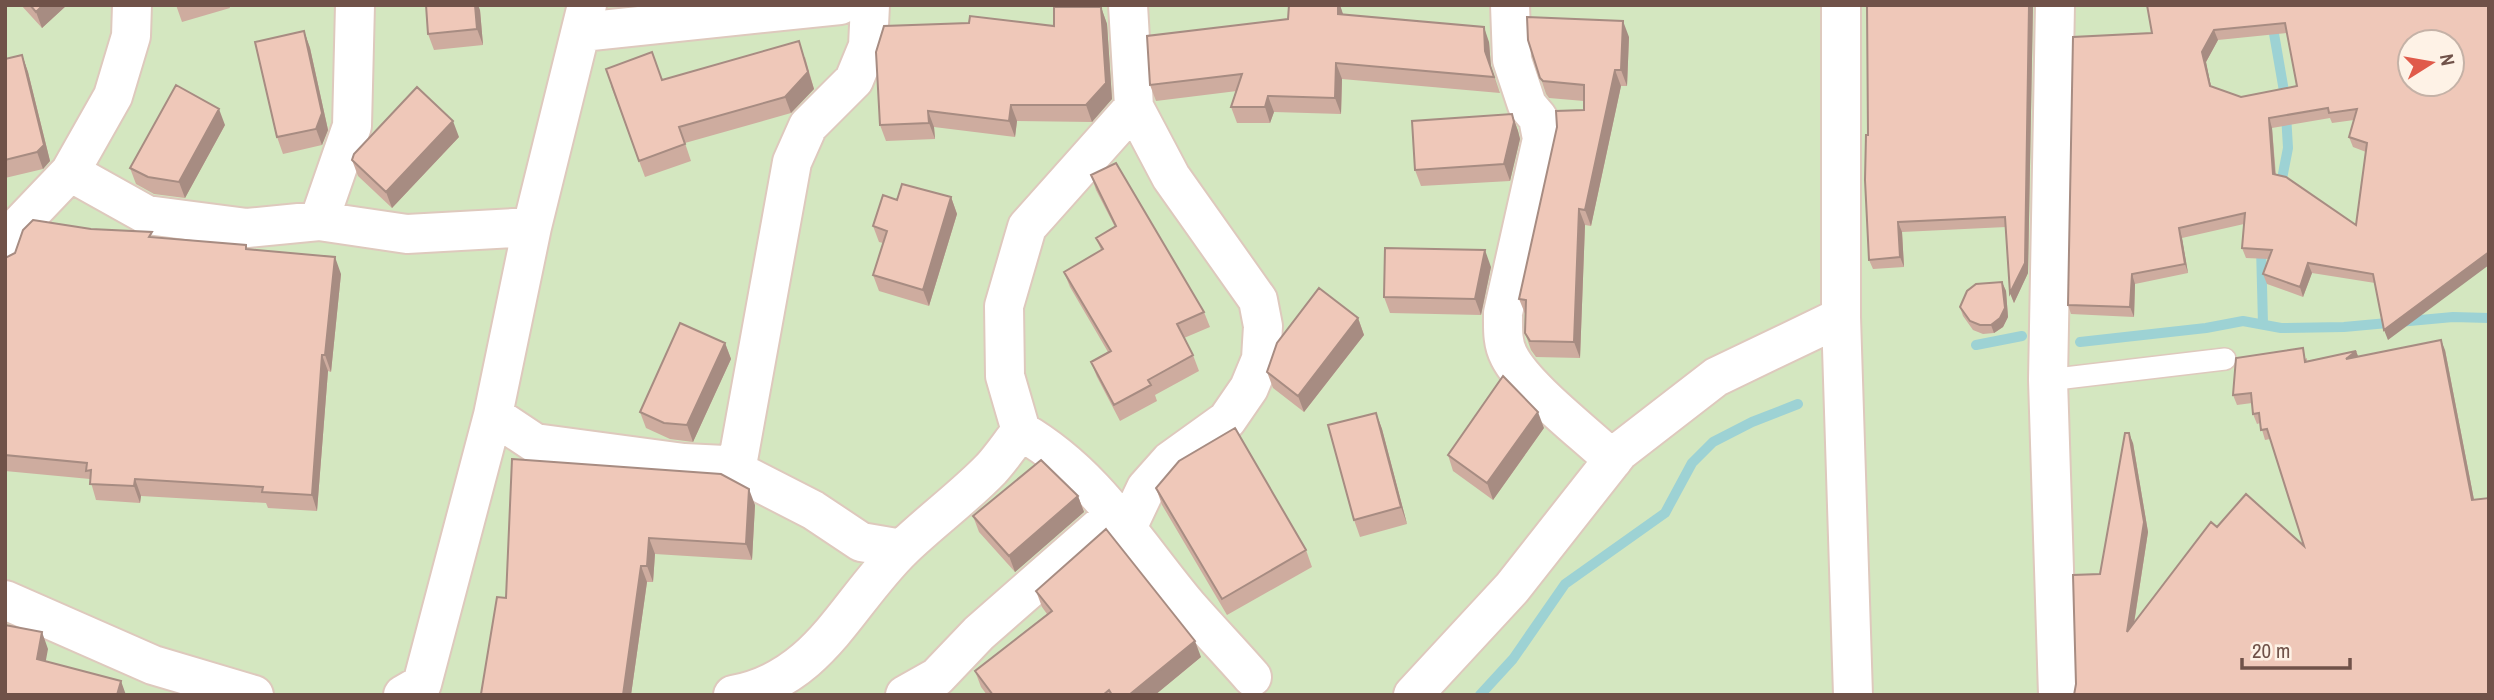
<svg xmlns="http://www.w3.org/2000/svg" width="2494" height="700" viewBox="0 0 2494 700" font-family="'Archivo Narrow',sans-serif">
  <rect width="100%" height="100%" fill="#fbede0"/>
  <path fill="#d4e7c0" fill-rule="evenodd" d="M5,5h2484v690h-2484zM2410,42h42v42h-42z"/>
  <g fill="none" stroke-linecap="round" stroke-linejoin="round">
    <path stroke="#9dd2d4" stroke-width="10" d="M2269,5l16,92 3,51 -8,41
      M2261,247l2,77
      M2080,342l126,-14 37,-7 38,7 63,-1 109,-10 36,1
      M1976,345l46,-9
      M1480,695l33,-36 52,-75 100,-71 27,-50 21,-21 39,-20 46,-18"/>
    <defs>
      <path id="service" d="M2048,380l177,-21"/>
      <path id="minor" d="M1510,5l2,55 15,45 11,13 4,21 -39,174c0,15 -1,30 6,43 16,32 77,78 104,104
        M1841,5v312l12,378
        M2055,5l-7,375 10,315
        M582,32l258,-27
        M70,172l77,43 100,13 72,-7 88,13 125,-7
        M319,221l33,-95 3,-121
        M5,254l4,-18 61,-64 43,-76 18,-60 1,-31
        M493,415l42,28 149,20 41,2 88,45 48,32 41,7
        M1021,431c74,43 112,109 166,174 21,24 44,48 65,72
        M736,471l56,-309 16,-36 46,-46 14,-34 2,-41
        M1127,528l19,-40 24,-27 57,-41 22,-32 12,-29 2,-33 -5,-26 -87,-123 -37,-70 -6,-102
        M5,600l148,65 101,30
        M403,695l19,-11 71,-269 39,-188 55,-222
        M733,695c87,-16 113,-92 170,-147 28,-27 61,-51 88,-79 11,-12 20,-26 30,-38l-16,-55 -1,-70 23,-79 107,-120
        M905,695l32,-18 42,-44 137,-120
        M1413,695l99,-107 107,-136 97,-75 125,-60"/>
    </defs>
    <use href="#service" stroke="#dec9bd" stroke-width="24"/>
    <use href="#minor" stroke="#dec9bd" stroke-width="42"/>
    <use href="#service" stroke="#fff" stroke-width="21"/>
    <use href="#minor" stroke="#fff" stroke-width="38"/>
  </g>
  <path fill="#ceac9f" fill-rule="evenodd" d="M21,5h46l-25,23z
    M176,5h53l1,3 -48,14z
    M1289,5h51l3,10 146,27 2,25 9,26 -158,-14 -1,35 -67,-2 -4,11h-33l-6,-16 6,-16 -81,10 -6,-16 138,-66z
    M2033,5l-5,268 -14,30 -4,-10 -4,-66 -104,5 2,35 -31,2 -4,-9 -1,-125z
    M2489,5l-101,335 -13,-57 -63,-10 -9,24 -36,-13 -4,-10 6,-15 -23,-1 -4,-10 2,-24 -62,14 6,35 -53,11 -1,33 -63,-3 -3,-9 84,-272zM2287,33l10,53 -56,11 -30,-10 -5,-25 12,-22zM2330,118l2,5 22,-3 -5,17 4,10 13,5 -10,73 -80,-50 -4,-47z
    M1101,7l6,17 5,75 -20,23 -75,-1 -2,16 -81,-10 1,12 -49,2 -6,-16 174,-99z
    M480,10l3,35 -49,5 -6,-16z
    M304,31l6,17 18,82 -6,15 -39,9 -6,-17z
    M1629,37l-2,49h-6l-30,140 -6,-1 -5,133 -44,-1 -5,-7 -6,-17 1,-17 -7,-17 65,-189v-9l-35,-3 -3,-4 -18,-54z
    M22,55l6,17 22,89 -7,8 -38,9v-119z
    M805,57l9,32 -23,24 -106,30 6,18 -46,16 -34,-91 51,-6z
    M1512,114l6,17 2,8 -10,42 -89,5 -6,-16z
    M225,125l-40,73 -31,-4 -18,-10 -6,-16z
    M459,137l-67,71 -34,-32 -6,-16z
    M1091,175l113,137 6,15 -26,11 9,17 6,16 -44,24 2,6 -37,20 -23,-44 -6,-15 17,-10 -38,-65 -6,-15 37,-22 -5,-12 19,-11 -19,-37z
    M951,197l6,17 -28,92 -50,-15 -6,-16 10,-32 -4,-1 -6,-16 24,-26z
    M153,237l95,12 93,25 -10,98 -3,-1 -11,140 -49,-3 -2,-5 -125,-7 -1,7 -44,-3 -6,-21 -85,-8v-213z
    M1491,267l-10,48 -91,-2 -6,-16z
    M2002,282l4,9 2,26 -5,10 -9,6 -11,1 -10,-4 -10,-14 -3,-9z
    M1358,318l6,17 -60,77 -31,-24 -6,-16z
    M725,343l6,16 -38,83 -23,-3 -24,-11 -6,-16z
    M2445,350l29,150 -400,195 26,-121 33,-131 15,89 -14,92 83,-97 87,19 -34,-107 -5,1 -5,-17 -3,1 -4,-10 -1,-11 -15,2 -4,-10 74,-37v3l49,-10 2,6z
    M1376,413l6,16 25,95 -47,13 -6,-17z
    M1544,428l-51,72 -40,-29 -5,-16z
    M512,459l243,46 -3,55 -97,-6 -2,28h-6l-16,113h-149l24,-97z
    M1156,488l150,62 6,17 -85,48 -65,-110z
    M1078,496l6,16 -69,60 -36,-40 -6,-16z
    M1036,591l165,66 -46,38h-168l-6,-8 -6,-16 72,-57 -5,-7z"/>
  <path fill="#a78c82" d="M43,5h24l-25,23 -6,-16z
    M475,5h3l2,5 3,35 -6,-16z
    M1338,5h2l4,12 -6,-3z
    M2029,5h4l-5,268 -14,30 -4,-10z
    M1101,7l6,17 5,75 -20,23 -6,-17z
    M1623,21l6,16 -2,49 -6,-16z
    M1484,27l5,15 2,25 9,26 -15,-42z
    M2214,30l4,10 -12,22 7,34 -3,-10 -8,-34z
    M304,31l6,17 18,82 -6,15 -6,-16z
    M799,41l15,48 -23,24 -6,-16z
    M22,55l6,17 22,89 -7,8 -6,-17z
    M1336,63l6,16 -1,35 -6,-16z
    M1615,70l6,16 -30,140 -6,-16z
    M1268,96l6,16 -4,11 -5,-16z
    M1011,105l6,16 -2,16 -6,-16z
    M219,109l6,16 -40,73 -6,-16z
    M928,111l6,16 1,12 -6,-16z
    M1512,114l6,17 2,8 -10,42 -6,-17z
    M2269,118l3,10 4,56 -3,-10z
    M453,121l6,16 -67,71 -6,-16z
    M951,197l6,17 -28,92 -6,-16z
    M1579,209l6,16 -5,133 -6,-16z
    M1898,222l4,10 2,35 -4,-10z
    M2179,228l3,10 6,35 -3,-9z
    M1485,250l6,17 -10,48 -6,-16z
    M2489,252v13l-101,75 -4,-10z
    M335,257l6,17 -10,98 -6,-17z
    M2308,263l4,10 -9,24 -3,-10z
    M2132,274l3,10 -1,33 -4,-10z
    M2002,282l4,9 2,26 -5,10 -9,6 -3,-8z
    M1358,318l6,17 -60,77 -6,-16z
    M2441,340l4,10 31,160 -4,-10z
    M725,343l6,16 -38,83 -6,-17z
    M2356,351l4,10 -14,-2z
    M322,355l6,16 -11,140 -5,-16z
    M1538,412l6,16 -51,72 -6,-17z
    M1376,413l6,16 25,95 -6,-17z
    M2129,433l4,10 15,89 -17,110 -4,-10z
    M135,479l6,17 -1,7 -6,-17z
    M749,489l6,16 -3,55 -6,-16z
    M1078,496l6,16 -69,60 -6,-16z
    M649,538l6,16 -2,28 -6,-16z
    M641,566l6,16 -16,113h-8z
    M42,632l6,17 -5,27 -6,-17z
    M1195,641l6,16 -46,38h-26z
    M121,681l5,14h-9z"/>
  <path fill="#efc8b9" stroke="#a78c82" stroke-width="2" fill-rule="evenodd" d="M30,5h13l-7,7z
    M426,5h49l2,24 -49,5z
    M1289,5h49v9l146,13 1,24 9,26 -158,-14 -1,35 -67,-2 -3,11h-34l11,-33 -92,11 -3,-49 141,-17z
    M1867,5h162l-4,258 -15,30 -5,-76 -107,5 2,35 -31,3 -4,-80 1,-45h2z
    M2147,5h342v247l-105,78 -11,-56 -65,-11 -8,24 -37,-13 9,-24 -30,-2 3,-35 -66,15 6,36 -53,10 -2,33 -62,-2 5,-268 79,-4zM2285,23l12,63 -56,11 -31,-11 -8,-34 12,-22zM2410,42h42v42h-42zM2328,108l1,5 28,-4 -8,28 18,6 -11,82 -70,-48 -13,-3 -4,-56z
    M1054,7h47l5,76 -20,22h-75l-2,16 -81,-10 1,12 -49,2 -4,-73 8,-26 85,-3 1,-7 84,10z
    M1527,17l96,4 -2,49h-6l-30,140 -6,-1 -5,133 -44,-1 -5,-8 1,-33 -7,-1 38,-172 -1,-16 28,-1v-25l-41,-4 -3,-3 -12,-38z
    M304,31l18,82 -6,16 -39,8 -22,-95z
    M799,41l9,31 -23,25 -106,30 6,17 -46,17 -33,-92 46,-17 10,28z
    M22,55l22,90 -7,7 -32,8v-101z
    M176,85l43,24 -40,73 -31,-5 -18,-9z
    M417,87l36,34 -67,71 -34,-32 2,-6z
    M1512,114l2,8 -10,42 -89,6 -3,-49z
    M1116,163l88,149 -27,12 16,31 -45,25 3,5 -37,20 -23,-43 20,-11 -47,-79 39,-23 -7,-11 20,-12 -25,-51z
    M902,184l49,13 -28,93 -50,-15 14,-44 -14,-5 10,-31 14,5z
    M33,220l58,9 61,3 -3,5 97,8v4l89,8 -10,98h-3l-10,140 -50,-3 1,-5 -128,-8 -1,7 -44,-2 1,-14 -5,1 1,-8 -82,-8v-197l10,-5 8,-23z
    M1385,248l100,2 -10,49 -91,-2z
    M2002,282l3,26 -5,10 -9,7h-11l-10,-4 -10,-14 7,-16 9,-7z
    M1319,288l39,30 -60,78 -31,-24 10,-29z
    M680,323l45,20 -38,82 -23,-2 -24,-11z
    M2441,340l31,160 17,-2v197h-415l2,-11 -3,-109 27,-1 25,-141h4l15,89 -17,110 84,-110 6,5 29,-33 58,52 -37,-117 -6,1 -2,-17 -6,1 -2,-21 -18,2 3,-37 67,-10 2,14 51,-11 -10,8z
    M1503,376l35,36 -51,71 -39,-28z
    M1376,413l25,94 -47,13 -26,-95z
    M1235,428l71,122 -84,49 -66,-111 23,-27z
    M512,459l209,15 28,15 -3,55 -97,-6 -2,28h-6l-18,129h-134l-8,-1 16,-97 9,1z
    M1041,460l37,36 -69,60 -36,-40z
    M1106,529l89,112 -66,54h-17l-3,-5 -6,5h-110l-18,-24 77,-60 -16,-20z
    M5,625l37,7 -5,27 84,22 -4,14h-112z"/>
  <rect width="2494" height="700" fill="none" stroke="#705249" stroke-width="14"/>
  <g transform="translate(2431 63) rotate(79)"><circle r="33" fill="#fef2e6" stroke="#c5b2a7" stroke-width="2"/>
  <path d="M0-5L12 26L0 18L-12 26Z" fill="#e05a4a"/>
  <text y="-10" font-size="19" font-weight="bold" text-anchor="middle" fill="#705249">N</text>
  </g>
  <path d="M2242 658v10h108v-10" fill="none" stroke="#705249" stroke-width="3.5"/>
  <text x="2252" y="658" font-size="21" fill="#705249" stroke="#fef2e6" stroke-width="5" paint-order="stroke">20 m</text>
</svg>
